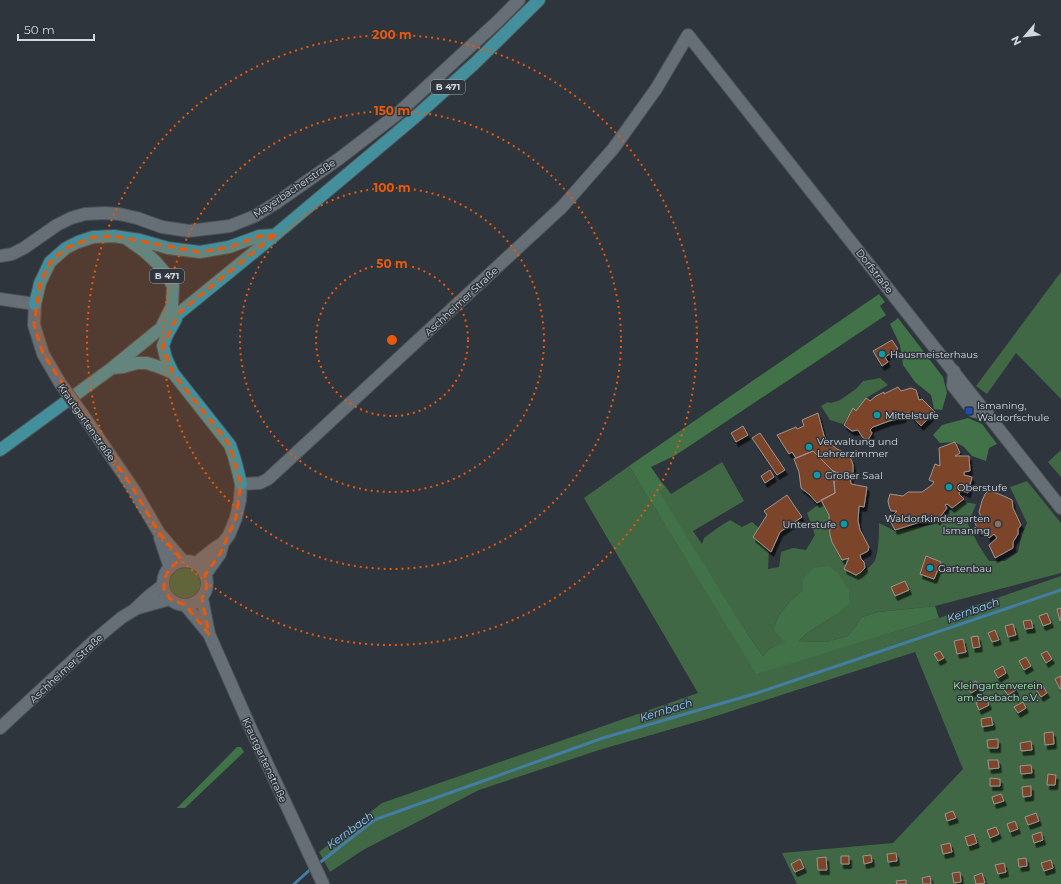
<svg xmlns="http://www.w3.org/2000/svg" width="1061" height="884" viewBox="0 0 1061 884" font-family="Montserrat,sans-serif">
  <defs>
    <filter id="shadow"><feDropShadow dx="2.5" dy="4.5" stdDeviation="0" flood-color="#0009"/></filter>
  </defs>
  <rect width="100%" height="100%" fill="#2e353c"/>
  <path fill="#416845" d="M1061,272v127l-45,-46 -29,41 -11,-8z
    M880,378l8,7 -22,13 -10,13 -3,-3 -10,16 -13,-4 -9,-14 7,-4 3,1 9,-3 16,-11 7,-8z
    M1061,450v27l-13,-15z
    M722,462l22,39 -51,30 9,13 2,-6 12,-9 14,-9 12,7 10,-5 7,6 -6,9 16,13 -1,19 11,-2 2,-15 12,-4 13,2 9,-15 -8,-22 15,-11 7,13 1,20 2,7 10,18 7,-2 -5,11 12,6c7,-3 13,-7 18,-13 5,-7 5,-30 5,-39l16,8 45,-8 9,-12 15,-9 12,2 -8,20 10,20 11,17h16l13,-9 3,-14 6,-15 -17,-36 17,-6 34,42v50l-126,33 -57,6 -16,5 -14,19 -22,6 -27,-1 8,-8 27,-17 -31,-26 -12,10 -12,15 -6,15 13,12 -17,7 -6,7 -14,-20 -91,-144 8,-5 5,7z
    M629,466l127,207 183,-55 122,-42v308h-264l-15,-31 111,-10 70,-74 -48,-117 -205,66 -111,32 -120,40 -116,60 -33,22 -11,-20 63,-49 316,-110 -114,-195z
    M169 584a16 16 0 1 1 32 0a16 16 0 1 1-32 0Z"/>
  <path fill="#427247" d="M879,294l6,8 -5,4 6,9 -210,140 -25,12 11,16 4,4 -7,5 90,144 14,20 6,-7 16,-7 -12,-12 6,-15 12,-15 12,-10v-11l11,-11 15,-2 9,7 11,18v13l-15,12 -27,17 -8,8 27,1 22,-6 14,-19 16,-5 57,-6 4,12 -183,56 -127,-208z
    M898,318l45,59 4,16 -5,17 -8,-1 -3,-14 -16,-13 -12,-17 -3,-20 -10,-21z
    M968,418l14,6 15,20 -8,4 -3,13 -14,-5 -8,-9 -9,-5 -15,1 -7,-8 9,-10z
    M237,747h4l3,5 -59,56h-8z"/>
  <g fill="none" stroke-linecap="round" stroke-linejoin="round">
    <path stroke="#447da3" stroke-width="3" d="M318,864l56,-44 229,-82 154,-45 304,-103
      M294,884l19,-17"/>
  </g>
  <path fill="#7c442c" stroke="#9f948f" filter="url(#shadow)" d="M892,340l6,9 -13,8 3,5 -6,4 -9,-15z
    M898,387l3,4 10,-3 5,2 3,10 3,-1 13,13 -14,14 -13,-14 -5,6 -14,3 -16,6 -3,3 2,3 -4,7 -5,-2 -5,-8 -6,1 -8,-6 9,-17 3,3 10,-13 4,3 6,-5 8,-4v2z
    M818,413l6,23 3,5 10,8 10,5 4,5 2,6v7l-3,6 -17,-7 -20,-20 -17,7 -4,-6 -3,2 -12,-19 19,-8 1,2 7,-3 -2,-6z
    M743,426l5,9 -12,7 -5,-9z
    M760,433l25,37 -8,5 -25,-37z
    M955,442l5,11 -5,3h14l1,15 -6,1v3l8,2 -4,16 -8,-3 -1,4 5,5 -12,9 -5,-4 -2,1 2,3 -10,13 -1,-4 -41,13 -6,-11 8,-8h-6l-2,-5 -1,-5 2,-7 13,2 5,-4h14l10,-7 2,-3 -5,-2 6,-16 5,2 -1,-18z
    M813,451l20,20 2,22 -18,10 -7,-8 -9,-7 -2,-16 -5,-13z
    M770,470l4,7 -9,6 -4,-7z
    M833,471l17,7 1,6 16,3 -3,20 -5,-1 -1,15 2,9 9,17 -1,4 -8,4 1,4 3,3 1,6 -4,4 -5,3 -12,-6 5,-11 -7,2 -10,-18 -2,-7 -1,-20 -8,-15 14,-7z
    M989,490l17,7 6,3 1,8 8,17 -3,4v5l-5,8v6l-18,10 -6,-13 8,-7 -3,-4 -5,4 -4,-6 -7,-1 -3,-8 4,-6h2l-2,-5 3,-11 3,-7z
    M787,495l15,22 -22,15 -9,20 -18,-15 14,-22 -3,-4z
    M926,556l15,6 -7,17 -14,-5z
    M905,581l4,9 -14,6 -4,-9z
    M1061,608v12l-1,1 -3,-12z
    M1047,613l4,10 -8,3 -4,-10z
    M1031,620l2,8 -8,1 -2,-8z
    M1013,624l3,11 -8,2 -3,-11z
    M995,630l4,10 -7,2 -4,-9z
    M978,636l2,11 -7,1 -2,-11z
    M963,639l3,13 -9,2 -3,-13z
    M940,651l4,7 -6,3 -4,-7z
    M1047,651l5,8 -6,4 -5,-9z
    M1026,657l5,9 -7,4 -5,-9z
    M1003,666l3,7 -8,5 -4,-7z
    M1061,676v13h-1l-5,-10z
    M976,681l4,7 -9,5 -4,-7z
    M1012,683l4,7 -8,5 -5,-7z
    M1042,684l5,9 -6,4 -6,-9z
    M986,698l3,7 -10,5 -3,-7z
    M1023,702l3,6 -8,5 -4,-6z
    M991,717l2,8 -11,2 -1,-8z
    M1053,732l1,12 -9,1 -1,-12z
    M998,739v9h-10l-1,-8z
    M1031,741l1,9 -11,1 -1,-8z
    M988,760h10l1,8 -10,1z
    M1031,765l1,8 -11,1 -1,-8z
    M1048,774l8,1 -1,10h-8z
    M990,778l10,1v7h-10z
    M1031,786v10l-8,1 -1,-10z
    M1001,794l3,7 -10,3 -2,-7z
    M953,811l3,7 -9,3 -2,-7z
    M1036,813l3,8 -11,4 -3,-8z
    M1015,821l3,8 -8,3 -3,-8z
    M996,827l3,7 -9,4 -3,-8z
    M1041,832l2,8 -9,3 -2,-8z
    M974,834l3,9 -9,3 -3,-9z
    M950,843l2,9 -9,2 -2,-9z
    M896,853l1,8 -9,1 -1,-8z
    M871,855l1,7 -8,2 -1,-8z
    M841,856h8v8h-8z
    M826,857l1,13h-9l-1,-12z
    M1026,858l1,8 -8,1 -1,-8z
    M800,859l4,9 -9,4 -4,-8z
    M1051,860l2,8 -9,3 -3,-8z
    M1004,863l2,9 -8,2 -3,-9z
    M960,872l1,10 -7,1 -2,-10z
    M982,873l3,10 -9,1 -2,-8z
    M930,876l1,8h-8l-1,-6z
    M906,880v4h-9l-1,-3z"/>
  <g fill="none" stroke-linecap="round" stroke-linejoin="round">
    <defs>
      <path id="minor" d="M0,256l12,-2 12,-6 33,-23 14,-7 14,-4 20,-1 14,1 18,4 25,9 27,4 41,-5 25,-10 21,-13 64,-45 56,-43 101,-93 22,-22
        M0,299l35,5 -1,21 9,29 17,29
        M954,371l-1,15 20,25 15,3
        M83,415l51,75 25,43 24,28
        M160,538l10,30
        M163 583a22 22 0 1 1 44 0a22 22 0 1 1-44 0Z
        M195,564l20,-16 8,-5
        M205,575l15,-21 3,-11 6,-8 7,-17 4,-18 1,-16 19,-1 8,-4 294,-272 51,-58 43,-60 32,-54 373,473
        M202,598l7,36 42,95 72,155
        M185,605l24,29
        M138,608l32,-9
        M0,728l96,-89 25,-21 13,-8 15,-14 14,-11"/>
      <path id="major" d="M127,239l17,12 12,11 10,12 7,12 -1,20 -9,18
        M35,304l5,-21 10,-21 16,-14 12,-6 15,-5 21,-1 26,4 28,8 32,4 29,-5 30,-11 16,-1
        M176,319l-9,16 -4,11 3,12 7,15 57,72c5,13 8,25 11,39
        M112,368l11,-1 14,-4h10l12,4 14,6
        M0,450l112,-82 163,-133 138,-116 61,-55 65,-64"/>
    </defs>
    <use href="#minor" stroke="#4b5156" stroke-width="14"/>
    <use href="#major" stroke="#4b5156" stroke-width="14"/>
    <use href="#minor" stroke="#676f76" stroke-width="12"/>
    <use href="#major" stroke="#43909c" stroke-width="12"/>
    <defs>
      <path id="minor-bridge" d="M60,383l23,32"/>
    </defs>
    <use href="#minor-bridge" stroke="#4b5156" stroke-width="14" stroke-linecap="butt"/>
    <use href="#minor-bridge" stroke="#676f76" stroke-width="12"/>
  </g>
  <path fill="#e8590c" fill-opacity="0.2" stroke="#e8590c" stroke-width="3" stroke-dasharray="8 5" stroke-linejoin="round" d="M275,235l-96,78 -16,33 10,27 57,72 11,39 -5,34 -16,36 -15,21 2,12 -5,11 7,36 -24,-29 -15,-6 -6,-9v-11l6,-11 11,-9 -22,-26 -25,-43 -91,-136 -9,-29 6,-42 10,-21 16,-14 27,-11 21,-1 86,16 29,-5 30,-11z"/>
  <g fill="none" stroke="#e8590c" stroke-width="2" stroke-dasharray="2 4">
    <circle cx="392" cy="340" r="76"/>
    <circle cx="392" cy="340" r="152"/>
    <circle cx="392" cy="340" r="229"/>
    <circle cx="392" cy="340" r="305"/>
  </g>
  <g fill="#0f9aa8" stroke="#2e353c" stroke-width="1.5">
    <circle cx="882" cy="354" r="4"/>
    <circle cx="877" cy="415" r="4"/>
    <circle cx="809" cy="447" r="4"/>
    <circle cx="817" cy="475" r="4"/>
    <circle cx="949" cy="487" r="4"/>
    <circle cx="844" cy="524" r="4"/>
    <circle cx="930" cy="568" r="4"/>
  </g>
  <rect fill="#1a4fb4" stroke="#2e353c" stroke-width="1.5" x="965" y="407" width="8" height="8" rx="2"/>
  <circle fill="#8d6e63" stroke="#2e353c" stroke-width="1.5" cx="998" cy="524" r="4"/>
  <g text-anchor="middle" stroke-width="3" stroke-linejoin="round" paint-order="stroke">
    <g fill="#2e353c" stroke="#a1a6ab" stroke-width="1">
      <rect x="431" y="80" width="34" height="14" rx="3"/>
      <rect x="150" y="269" width="34" height="14" rx="3"/>
    </g>
    <g font-size="9" font-weight="bold" fill="#d2d7db">
      <text x="448" y="90">B 471</text>
      <text x="167" y="279">B 471</text>
    </g>
    <g font-size="10" fill="#d2d7db" stroke="#2e353c">
      <text transform="translate(294 188) rotate(-34)" y="4">Mayerbacherstraße</text>
      <text transform="translate(875 271) rotate(52)" y="4">Dorfstraße</text>
      <text transform="translate(461 301) rotate(-43)" y="4">Aschheimer Straße</text>
      <text transform="translate(87 422) rotate(55)" y="4">Krautgartenstraße</text>
      <text transform="translate(66 668) rotate(-43)" y="4">Aschheimer Straße</text>
      <text transform="translate(265 760) rotate(65)" y="4">Krautgartenstraße</text>
    </g>
    <g font-size="10" fill="#d2d7db" stroke="#2e353c" text-anchor="start">
      <text x="890" y="358">Hausmeisterhaus</text>
      <text x="977" y="409">Ismaning,<tspan x="977" dy="12">Waldorfschule</tspan></text>
      <text x="885" y="419">Mittelstufe</text>
      <text x="817" y="445">Verwaltung und<tspan x="817" dy="12">Lehrerzimmer</tspan></text>
      <text x="825" y="479">Großer Saal</text>
      <text x="957" y="491">Oberstufe</text>
      <text x="990" y="522" text-anchor="end">Waldorfkindergarten<tspan x="990" dy="12">Ismaning</tspan></text>
      <text x="836" y="528" text-anchor="end">Unterstufe</text>
      <text x="938" y="572">Gartenbau</text>
    </g>
    <g font-size="10" fill="#a7efad" stroke="#2e353c">
      <text x="998" y="689">Kleingartenverein<tspan x="998" dy="12">am Seebach e.V.</tspan></text>
    </g>
    <g font-size="11" font-style="italic" fill="#8ecffc" stroke="#2e353c">
      <text transform="translate(973 610) rotate(-19)" y="4">Kernbach</text>
      <text transform="translate(666 710) rotate(-17)" y="4">Kernbach</text>
      <text transform="translate(350 830) rotate(-36)" y="4">Kernbach</text>
    </g>
  </g>
  <circle cx="392" cy="340" r="6" fill="#e8590c" stroke="#2e353c" stroke-width="2"/>
  <g font-size="12" text-anchor="middle" font-weight="bold" fill="#e8590c" stroke="#2e353c" stroke-width="3" stroke-linejoin="round" paint-order="stroke">
    <text x="392" y="39">200 m</text>
    <text x="392" y="115">150 m</text>
    <text x="392" y="192">100 m</text>
    <text x="392" y="268">50 m</text>
  </g>
  <g transform="translate(1025 36) rotate(242)" stroke="#2e353c" stroke-width="3" paint-order="stroke">
  <path d="M0-3L7 15L0 10L-7 15Z" fill="#d2d7db"/>
  <text y="-6" font-size="11" font-weight="bold" text-anchor="middle" fill="#d2d7db">N</text>
  </g>
  <path d="M18 34v6h76v-6" fill="none" stroke="#d2d7db" stroke-width="2"/>
  <text x="24" y="34" font-size="12" fill="#d2d7db" stroke="#2e353c" stroke-width="3" paint-order="stroke">50 m</text>
</svg>
